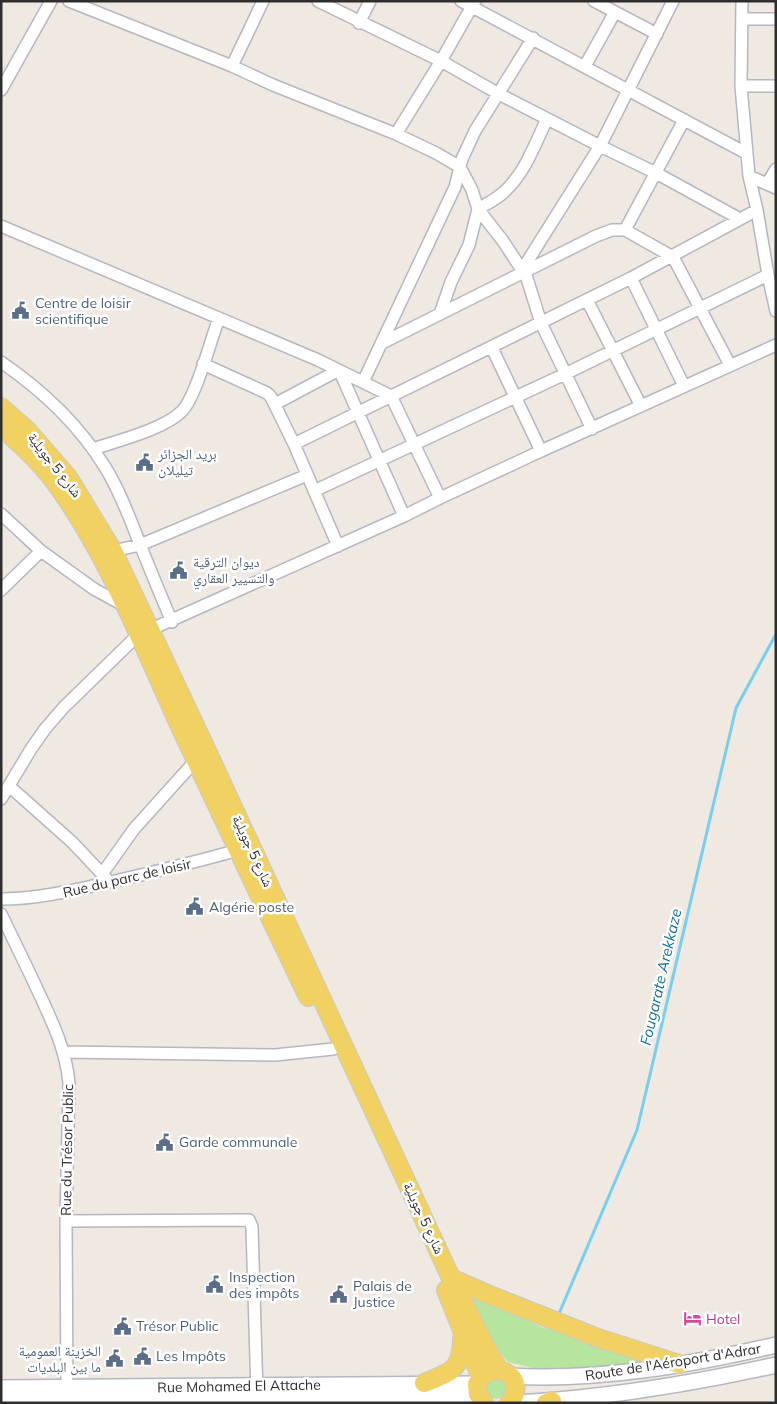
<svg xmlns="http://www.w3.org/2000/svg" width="777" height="1404" viewBox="0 0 777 1404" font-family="Mulish,'Noto Naskh Arabic',sans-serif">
  <rect width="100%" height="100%" fill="#efe9e1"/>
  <path fill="#b6e59e" d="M461,1287l80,40 122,36 -51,6 -71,1 -33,-8 -17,-20z
    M486 1389a10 10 0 1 1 20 0a10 10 0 1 1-20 0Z"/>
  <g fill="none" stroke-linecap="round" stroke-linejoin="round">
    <path stroke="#75cff0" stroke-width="3" d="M558,1316l79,-186 99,-422 40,-74"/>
    <defs>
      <path id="street" d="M69,1l163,65 41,19 123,49 40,19 24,14 12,23 6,19 25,32 19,29
        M318,1l123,60 58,33 101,52 56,27 84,46
        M461,1l285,152
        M594,1l63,33
        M742,19h34
        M359,23l11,-22
        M232,66l31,-65
        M585,66l30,-54
        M741,86h35
        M1,90l50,-89
        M396,134l45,-73 34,-60
        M749,176l27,12
        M767,184l9,-15
        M757,210l11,65 8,36
        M1,226l317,134 73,36 49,102
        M625,230l59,-110
        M631,278l53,108
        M587,300l54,106
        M440,314l11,-32 18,-37 9,-36c8,-5 19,-10 26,-17 21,-19 31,-48 43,-73
        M382,343l214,-107 16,-6h13l48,27 57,108
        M1,362c41,28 78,63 104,105 15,24 25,52 35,77 10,26 21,52 32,78
        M203,364l64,29 4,4 23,47 44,102
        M340,372l64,144
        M363,382l92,-195 7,-28 13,-28 58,-93
        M275,404l62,-33
        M592,429l-51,-106 -16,-51 -3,-2 78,-124 73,-145
        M294,444l337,-166 126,-68 -8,-34 -8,-90 1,-85
        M93,449c24,-8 72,-20 89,-38 14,-14 29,-72 37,-93
        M541,451l235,-106
        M314,491l251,-117 203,-99
        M1,514l40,37 53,38 31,17
        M113,551l27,-6 167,-70
        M1,590l40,-39
        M9,786l63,56 34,36
        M1,799l30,-50 14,-20 19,-22 74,-72 266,-119 36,-18 101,-47 -49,-103
        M102,874l32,-45 62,-69
        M1,899c37,0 74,-9 110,-17 43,-10 85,-20 127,-32l5,-3
        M1,914c12,25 25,51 37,77 14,30 28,59 31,92l-3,138 1,172
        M64,1052l211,3 58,-6
        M66,1221l183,-1 3,7 5,166"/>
      <path id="secondary" d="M510,1376c90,5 179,-11 266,-31
        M1,1388l476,-4
        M1,1400l456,-3 24,2
        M516,1403c87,-5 175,-19 260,-38"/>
      <path id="primary" d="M1,407l27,24 40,46 45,74 95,202 243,525 31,62 17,30
        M1,427c19,17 38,34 53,54 53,72 86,158 123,239 43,93 87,185 131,277
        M451,1278l36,16 111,44 81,26
        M446,1290l35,88
        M424,1383c27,-11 38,-13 38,-45
        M484,1403l-6,-9 -1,-10c18,-31 53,-3 32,19
        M546,1403l6,-2"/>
    </defs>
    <use href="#street" stroke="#b4b7c1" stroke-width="14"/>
    <use href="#secondary" stroke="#b4b7c1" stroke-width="18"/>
    <use href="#primary" stroke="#c9c9c9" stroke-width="20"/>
    <use href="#street" stroke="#fff" stroke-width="11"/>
    <use href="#secondary" stroke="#fff" stroke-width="15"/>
    <use href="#primary" stroke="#f2d163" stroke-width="18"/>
  </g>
  <defs>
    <symbol id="civic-bare" viewBox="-9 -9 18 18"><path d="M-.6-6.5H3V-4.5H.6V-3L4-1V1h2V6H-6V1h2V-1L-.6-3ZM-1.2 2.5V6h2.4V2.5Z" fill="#5c6f8a" stroke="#fff" stroke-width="2.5" paint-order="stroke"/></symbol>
    <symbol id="hotel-bare" viewBox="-9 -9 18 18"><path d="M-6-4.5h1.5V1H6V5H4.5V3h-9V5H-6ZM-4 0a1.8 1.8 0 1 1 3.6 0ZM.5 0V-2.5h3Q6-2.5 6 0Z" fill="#d1479c" stroke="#fff" stroke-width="2.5" paint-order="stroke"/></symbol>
  </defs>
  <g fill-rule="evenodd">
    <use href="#civic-bare" x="8" y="298" width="25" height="25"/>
    <use href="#civic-bare" x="132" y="450" width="25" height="25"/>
    <use href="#civic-bare" x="166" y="558" width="25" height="25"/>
    <use href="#civic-bare" x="182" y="894" width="25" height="25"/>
    <use href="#civic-bare" x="152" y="1130" width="25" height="25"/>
    <use href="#civic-bare" x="202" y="1272" width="25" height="25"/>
    <use href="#civic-bare" x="326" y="1282" width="25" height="25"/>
    <use href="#hotel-bare" x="680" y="1306" width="25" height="25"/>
    <use href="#civic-bare" x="110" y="1314" width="25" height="25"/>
    <use href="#civic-bare" x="130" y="1344" width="25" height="25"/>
    <use href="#civic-bare" x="102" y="1346" width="25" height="25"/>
  </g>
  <g text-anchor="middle" stroke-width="5" stroke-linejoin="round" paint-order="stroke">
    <g font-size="14" fill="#4e5e75" stroke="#fff" text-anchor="start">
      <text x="35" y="308">Centre de loisir<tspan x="35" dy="16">scientifique</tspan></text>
      <text x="158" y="459">بريد الجزائر<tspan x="158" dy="16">تيليلان</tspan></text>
      <text x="193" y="567">ديوان الترقية<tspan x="193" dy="16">والتسيير العقاري</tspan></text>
      <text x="209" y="912">Algérie poste</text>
      <text x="179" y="1147">Garde communale</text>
      <text x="229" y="1282">Inspection<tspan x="229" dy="16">des impôts</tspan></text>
      <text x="353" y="1291">Palais de<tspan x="353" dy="16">Justice</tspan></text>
      <text x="136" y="1331">Trésor Public</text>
      <text x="101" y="1356" text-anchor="end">الخزينة العمومية<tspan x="101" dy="16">ما بين البلديات</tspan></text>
      <text x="156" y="1361">Les Impôts</text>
    </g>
    <g font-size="14" fill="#2e2e2e" stroke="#fff">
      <text transform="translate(55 465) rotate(52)" y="5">شارع 5 جويلية</text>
      <text transform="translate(253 851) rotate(65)" y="5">شارع 5 جويلية</text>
      <text transform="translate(127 878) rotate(-13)" y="5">Rue du parc de loisir</text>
      <text transform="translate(67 1150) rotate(-89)" y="5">Rue du Trésor Public</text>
      <text transform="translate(424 1218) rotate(65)" y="5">شارع 5 جويلية</text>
      <text transform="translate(673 1362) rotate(-9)" y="5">Route de l'Aéroport d'Adrar</text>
      <text transform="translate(239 1386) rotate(-1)" y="5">Rue Mohamed El Attache</text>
    </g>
    <g font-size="14" fill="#b23c85" stroke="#fff" text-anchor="start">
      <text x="706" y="1324">Hotel</text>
    </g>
    <g font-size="15" font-style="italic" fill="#0d6fa3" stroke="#fff">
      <text transform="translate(661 977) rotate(-77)" y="5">Fougarate Arekkaze</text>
    </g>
  </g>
  <rect width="777" height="1404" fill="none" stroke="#2e2e2e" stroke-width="5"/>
</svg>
